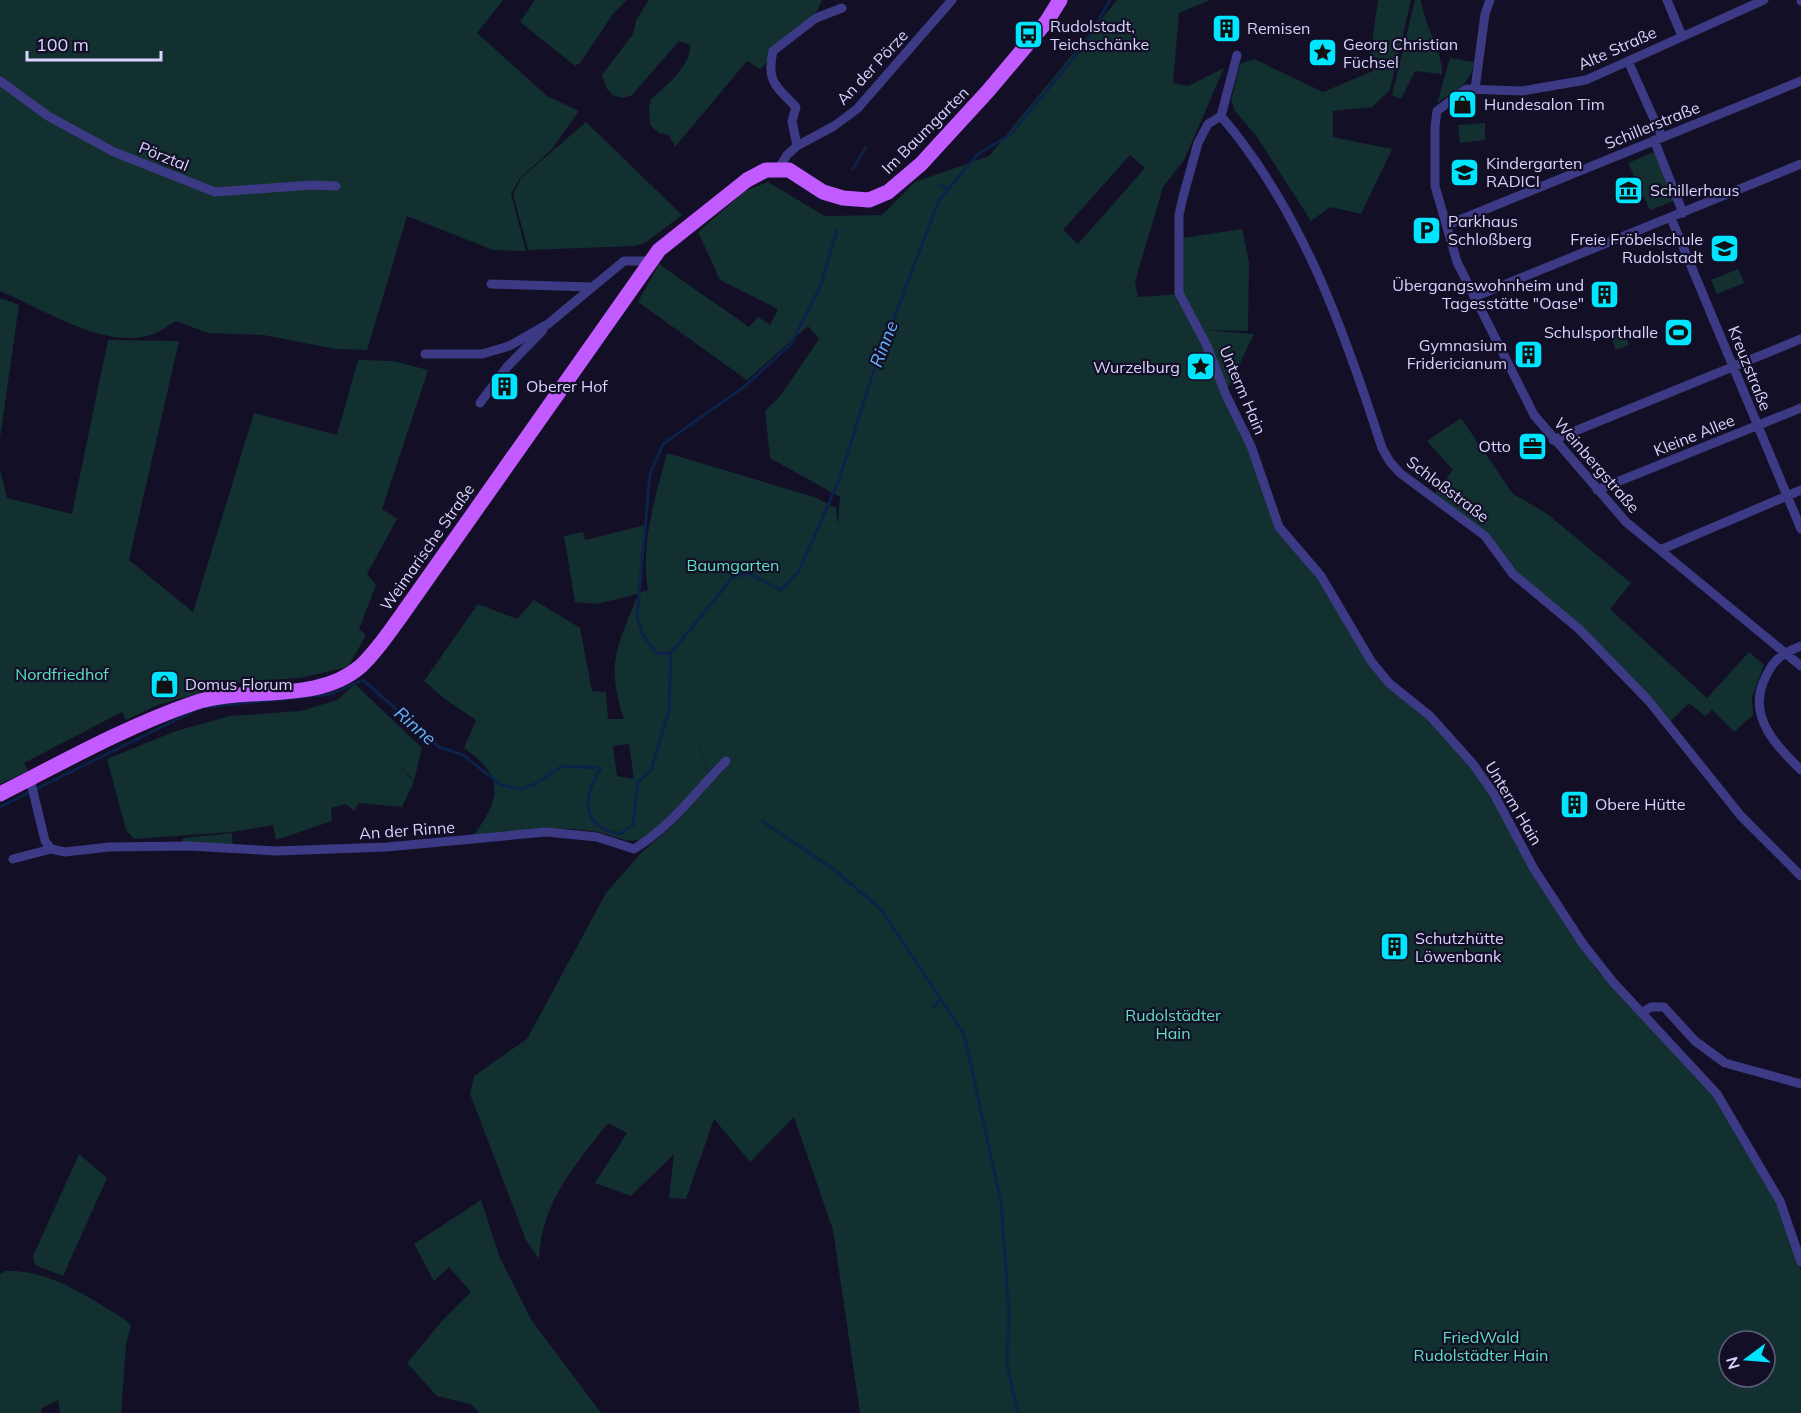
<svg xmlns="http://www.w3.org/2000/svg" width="1801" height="1413" viewBox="0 0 1801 1413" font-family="Mulish,sans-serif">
  <rect width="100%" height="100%" fill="#130f26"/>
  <path fill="#12302f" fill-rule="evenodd" d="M0,0h503l-26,33 70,63 32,15 -28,39 -31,28 -9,16 15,57 -33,-1 -86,-34 -40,134 -31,-1 -73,-14 -55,-2 -32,-12c-9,5 -19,13 -29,15 -46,12 -105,-28 -147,-45z
    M535,0h92l-14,14 -33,49 -5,3 -55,-44z
    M649,0h173l-5,11 -57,58 -13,-8 -72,86 -6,-12 -10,-2 -9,-8 -1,-19 2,-7c15,-13 40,-33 39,-54l-11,-4 -47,54 -8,3 -10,-2 -7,-7 -5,-14 31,-41 3,-14z
    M1117,0h93l-31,13 -6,70 15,3 36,-18 -40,92 -21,27 -28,95 3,15 44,-3 1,-56 59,-9 7,33 -1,69 -44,-1 50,4 -30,62 25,50 11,40 17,43 48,57 30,57 101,106 33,41 107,179 103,109 22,28 59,102 21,62v143h-941l-27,-183 -39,-113 -44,45 -36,-43 -28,80 -17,-1 5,-44 -43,42 -36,-13 32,-50 -19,-10c-33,42 -67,80 -69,136l-13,-19 -56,-146 4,-18 53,-37 79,-146 35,-40 31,-27 26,-31 26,-25 -5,-8 -11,11 -29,-95 29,96c-22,22 -38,49 -65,64 -14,8 -31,-4 -45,-6 -41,-7 -83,-1 -124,3 27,-38 31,-58 -10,-87l12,-28 -30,-20 -22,-19 54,-77 39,15 17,-19 46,28 12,63 14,1 2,27h16c-19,-56 -6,-73 14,-125l-41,10 -22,-2 -11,-66 19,-4 2,8 60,-15 -7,68 10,-3c-8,-46 7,-92 19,-137l150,45 19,10 2,17 2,-28 -70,-39 -5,-47 16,-16 38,-56 -11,-13 -61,54 -109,-78 21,-38 90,63 9,-10 12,8 8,-16 -58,-29 -22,-48 47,-41 23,-9 57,34 57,-1 33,-33 74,-26zM1130,155l15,13 -67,76 -15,-14zM629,744l5,35 -17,-3 -4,-30zM1729,1341h36v36h-36z
    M1378,0h33l-21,90 -18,17 -39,4v26l59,12 -31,65 -31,-7 -19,14 -54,-84 -22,-26 -4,-10 9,-37 14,-5 69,33 50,-21 -2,-21z
    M1415,0h6c3,25 22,53 21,74l-27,-3 -14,28 -9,-4z
    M1450,58l24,4c-3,23 -19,29 -37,41z
    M586,122l96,93 -37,28 -10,3 -107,4 -15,-56 8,-16z
    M1485,123v17l-25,3 -2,-18z
    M1654,152l20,49 -24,9 -22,-47z
    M1738,269l6,14 -27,11 -6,-14z
    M0,298l19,7 -19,133z
    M1623,330l6,15 -13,5 -6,-15z
    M108,340l71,1 -50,219 64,52 61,-199 83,22 21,-75 35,1 35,9 -46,139 15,10 -30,55 9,11 -17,44 7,6 -18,32 -48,11 -51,3 -49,12 -42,12 -32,15 -4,-8 -98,51 4,8 -28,13v-314l7,28 65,16z
    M1461,418l52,76 33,19 85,70 -21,26 97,89 42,-46 15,13 -12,32 1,18 -19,17 -22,-22 -7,6 -16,-13 -18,18 -20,-24 -135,-125 -28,-38 -53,-41 18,-23 -26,-29z
    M355,684l67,64 -8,33 -36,-38 36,39 -12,25 -43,-4 -5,8 -8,-7 -15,4 1,13 -56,19 -3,-15 -41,7 -98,7 -8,-9 -19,-71 69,-28 54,-15 71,-5 36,-11z
    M232,833l1,14 -51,-5 1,-4z
    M79,1154l28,24 -44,98 -28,-11 -2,-9z
    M481,1200l19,58 32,63 69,92h-121l-10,-9 -33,-8 -30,-33 35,-42 29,-29 -22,-25 -15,14 -20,-37z
    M6,1271c43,-2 82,26 117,47l8,7 -5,20 -5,68h-61l-2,-13 -16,8 -1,5h-41v-139z"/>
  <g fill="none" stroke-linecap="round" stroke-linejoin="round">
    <path stroke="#0c2248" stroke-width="3" d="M853,169l12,-21
      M939,185l10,4
      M671,653h-15l-13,-18 -6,-18 13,-143 13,-30 82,-58 46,-42 29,-57 17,-57
      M206,707l125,-13 32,-14 76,67 24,8 38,30 19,4 15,-5 27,-18 39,2c-19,29 -20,59 19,66l13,-9 5,-43 13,-12 18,-59 2,-58 62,-76 15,-4 33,17 18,-19 40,-91 33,-104 67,-176 39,-46 33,-20 74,-90 25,-44
      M0,807l200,-99
      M762,821l71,48 47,39 84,126 37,168 8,111 -2,51 11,49
      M934,1006l7,-7"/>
    <path stroke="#3d3a85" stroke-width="9" d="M1667,0l15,36
      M1764,0l-178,80 -64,11 -56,-2 -29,22 -2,16v59l22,76 77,153 92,107 175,144
      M1801,0v1
      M1237,55l-16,61 -13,8 -10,19 -15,54 -4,18v78l28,53 19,49 25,51 28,81 42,49 50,85 18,22 41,33 43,48 21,30 40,75 49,75 30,38 104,112 63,107 21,61
      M1628,61l34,76
      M0,81l48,35 66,36 101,40 97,-7 24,1
      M1475,89l10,-75 5,-14
      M1221,116c81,95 123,214 161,332l8,14 10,11 85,63 28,38 66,55 69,71 93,116 60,60
      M1654,140l29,73
      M797,146l-5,-25 4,-14c-20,-21 -30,-25 -23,-56l43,-33 26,-10
      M779,168l8,-13 10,-9 37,-20 23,-17 95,-109
      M1671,218l130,311
      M1447,225l354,-144
      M491,284l100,3
      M1474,297l327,-133
      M425,354h57l27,-8 39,-22 76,-63h25
      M480,403l27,-36 36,-37
      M1553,440l248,-101
      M1597,490l204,-82
      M1660,550l141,-60
      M1801,646c-22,9 -29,15 -38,37 -14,35 14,64 38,87
      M30,779l15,62 6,8 14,3 44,-5 79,-1 88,5 111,-4 159,-15 51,5 37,12c39,-24 61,-57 92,-88
      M13,859l38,-10
      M1643,1012l8,-5h13l31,34 30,22 76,21"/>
    <path stroke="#c25bff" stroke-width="15" d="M0,794c63,-32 127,-68 194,-91 53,-18 122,2 167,-37 16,-15 27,-32 40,-50l258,-366 88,-70 19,-10h23l34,22 20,6 26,2 19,-8 33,-28 67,-73 59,-70 13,-21"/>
  </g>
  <defs>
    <symbol id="building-square" viewBox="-11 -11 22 22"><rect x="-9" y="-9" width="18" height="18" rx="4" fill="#00e5ff" stroke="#130f26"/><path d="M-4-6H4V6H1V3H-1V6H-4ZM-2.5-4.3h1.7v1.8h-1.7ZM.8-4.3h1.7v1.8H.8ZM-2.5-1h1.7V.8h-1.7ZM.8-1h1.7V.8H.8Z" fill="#111"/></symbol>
    <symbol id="bus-square" viewBox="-11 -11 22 22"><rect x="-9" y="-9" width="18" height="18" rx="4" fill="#00e5ff" stroke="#130f26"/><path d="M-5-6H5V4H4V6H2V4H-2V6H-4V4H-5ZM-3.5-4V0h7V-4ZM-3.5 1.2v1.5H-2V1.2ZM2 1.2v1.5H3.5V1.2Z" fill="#111"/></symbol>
    <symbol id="sight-square" viewBox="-11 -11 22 22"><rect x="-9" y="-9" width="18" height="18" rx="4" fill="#00e5ff" stroke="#130f26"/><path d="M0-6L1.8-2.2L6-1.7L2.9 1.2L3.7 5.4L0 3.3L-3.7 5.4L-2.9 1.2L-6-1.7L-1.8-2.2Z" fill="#111"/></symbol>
    <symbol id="shop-square" viewBox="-11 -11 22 22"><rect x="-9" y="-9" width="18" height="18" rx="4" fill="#00e5ff" stroke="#130f26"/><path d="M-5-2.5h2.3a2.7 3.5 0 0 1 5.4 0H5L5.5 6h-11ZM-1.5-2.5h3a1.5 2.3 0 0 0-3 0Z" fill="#111"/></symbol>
    <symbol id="school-square" viewBox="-11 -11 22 22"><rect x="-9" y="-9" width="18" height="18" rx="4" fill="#00e5ff" stroke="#130f26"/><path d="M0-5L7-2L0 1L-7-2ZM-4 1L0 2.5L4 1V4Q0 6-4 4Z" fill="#111"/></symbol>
    <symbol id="museum-square" viewBox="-11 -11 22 22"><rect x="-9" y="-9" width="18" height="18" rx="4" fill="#00e5ff" stroke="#130f26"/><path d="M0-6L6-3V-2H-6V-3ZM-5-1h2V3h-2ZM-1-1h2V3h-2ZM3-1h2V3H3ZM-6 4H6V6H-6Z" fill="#111"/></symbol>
    <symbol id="parking-square" viewBox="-11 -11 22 22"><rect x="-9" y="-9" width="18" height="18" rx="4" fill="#00e5ff" stroke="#130f26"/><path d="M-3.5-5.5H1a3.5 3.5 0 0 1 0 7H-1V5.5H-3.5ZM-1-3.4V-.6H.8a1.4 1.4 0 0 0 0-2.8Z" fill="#111"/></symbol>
    <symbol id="stadium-square" viewBox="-11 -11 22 22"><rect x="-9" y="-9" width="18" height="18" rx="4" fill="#00e5ff" stroke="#130f26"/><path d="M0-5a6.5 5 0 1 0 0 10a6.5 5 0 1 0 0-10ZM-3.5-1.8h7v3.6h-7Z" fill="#111"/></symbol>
    <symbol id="office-square" viewBox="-11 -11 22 22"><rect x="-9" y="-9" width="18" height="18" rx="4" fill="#00e5ff" stroke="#130f26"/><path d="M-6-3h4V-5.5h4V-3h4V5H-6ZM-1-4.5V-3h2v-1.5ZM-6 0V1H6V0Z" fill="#111"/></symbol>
  </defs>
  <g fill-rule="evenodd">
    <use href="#building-square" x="1210" y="12" width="33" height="33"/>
    <use href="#bus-square" x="1012" y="18" width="33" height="33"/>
    <use href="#sight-square" x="1306" y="36" width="33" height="33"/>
    <use href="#shop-square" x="1446" y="88" width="33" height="33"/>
    <use href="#school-square" x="1448" y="156" width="33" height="33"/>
    <use href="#museum-square" x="1612" y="174" width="33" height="33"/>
    <use href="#parking-square" x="1410" y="214" width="33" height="33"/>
    <use href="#school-square" x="1708" y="232" width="33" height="33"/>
    <use href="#building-square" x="1588" y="278" width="33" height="33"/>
    <use href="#stadium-square" x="1662" y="316" width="33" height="33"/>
    <use href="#building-square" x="1512" y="338" width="33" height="33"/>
    <use href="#sight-square" x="1184" y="350" width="33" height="33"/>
    <use href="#building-square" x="488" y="370" width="33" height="33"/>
    <use href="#office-square" x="1516" y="430" width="33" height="33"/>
    <use href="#shop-square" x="148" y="668" width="33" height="33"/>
    <use href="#building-square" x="1558" y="788" width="33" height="33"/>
    <use href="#building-square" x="1378" y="930" width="33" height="33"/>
  </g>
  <g text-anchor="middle" stroke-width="4.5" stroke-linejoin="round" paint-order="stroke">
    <g font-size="16" fill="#d9d4ff" stroke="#130f26" text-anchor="start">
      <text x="1050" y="32">Rudolstadt,<tspan x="1050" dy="18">Teichschänke</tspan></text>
      <text x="1247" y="34">Remisen</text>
      <text x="1343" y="50">Georg Christian<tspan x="1343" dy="18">Füchsel</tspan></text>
      <text x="1484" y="110">Hundesalon Tim</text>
      <text x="1486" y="169">Kindergarten<tspan x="1486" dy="18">RADICI</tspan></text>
      <text x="1650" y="196">Schillerhaus</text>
      <text x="1448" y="227">Parkhaus<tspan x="1448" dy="18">Schloßberg</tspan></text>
      <text x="1703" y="245" text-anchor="end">Freie Fröbelschule<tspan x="1703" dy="18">Rudolstadt</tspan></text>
      <text x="1584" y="291" text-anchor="end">Übergangswohnheim und<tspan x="1584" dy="18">Tagesstätte "Oase"</tspan></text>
      <text x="1658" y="338" text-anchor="end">Schulsporthalle</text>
      <text x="1507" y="351" text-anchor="end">Gymnasium<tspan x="1507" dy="18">Fridericianum</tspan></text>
      <text x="1180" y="373" text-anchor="end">Wurzelburg</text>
      <text x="526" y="392">Oberer Hof</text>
      <text x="1511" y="452" text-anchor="end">Otto</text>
      <text x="185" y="690">Domus Florum</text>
      <text x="1595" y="810">Obere Hütte</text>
      <text x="1415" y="944">Schutzhütte<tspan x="1415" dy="18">Löwenbank</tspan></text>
    </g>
    <g font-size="16" fill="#d9d4ff" stroke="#130f26">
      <text transform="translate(1617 48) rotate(-24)" y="6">Alte Straße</text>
      <text transform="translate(872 67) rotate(-47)" y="6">An der Pörze</text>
      <text transform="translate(1652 125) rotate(-22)" y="6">Schillerstraße</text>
      <text transform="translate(925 130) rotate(-45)" y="6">Im Baumgarten</text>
      <text transform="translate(164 156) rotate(22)" y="6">Pörztal</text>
      <text transform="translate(1750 368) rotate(68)" y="6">Kreuzstraße</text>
      <text transform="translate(1243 390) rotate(67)" y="6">Unterm Hain</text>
      <text transform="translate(1694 435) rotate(-22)" y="6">Kleine Allee</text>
      <text transform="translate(1597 465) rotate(49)" y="6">Weinbergstraße</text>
      <text transform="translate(1448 489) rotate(37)" y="6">Schloßstraße</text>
      <text transform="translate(427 547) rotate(-55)" y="6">Weimarische Straße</text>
      <text transform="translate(1514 803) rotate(59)" y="6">Unterm Hain</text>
      <text transform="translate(407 830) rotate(-4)" y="6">An der Rinne</text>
    </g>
    <g font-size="16" fill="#5fe0c0" stroke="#130f26">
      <text x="733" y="571">Baumgarten</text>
      <text x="62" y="680">Nordfriedhof</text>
      <text x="1173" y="1021">Rudolstädter<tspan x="1173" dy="18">Hain</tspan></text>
      <text x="1481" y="1343">FriedWald<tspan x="1481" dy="18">Rudolstädter Hain</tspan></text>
    </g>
    <g font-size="18" font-style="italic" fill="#62b6ff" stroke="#130f26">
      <text transform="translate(884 344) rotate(-69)" y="6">Rinne</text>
      <text transform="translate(415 726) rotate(41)" y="6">Rinne</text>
    </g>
  </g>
  <g transform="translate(1747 1359) rotate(254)"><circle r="28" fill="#130f26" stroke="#625e7d" stroke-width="1.5"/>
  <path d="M0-4.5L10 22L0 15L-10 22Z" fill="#00e5ff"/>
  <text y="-9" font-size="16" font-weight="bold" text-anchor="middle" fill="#d9d4ff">N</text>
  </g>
  <path d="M27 51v9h134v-9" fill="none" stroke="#d9d4ff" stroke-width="3"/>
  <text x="36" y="51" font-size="18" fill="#d9d4ff" stroke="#130f26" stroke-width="4.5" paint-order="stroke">100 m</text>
</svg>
